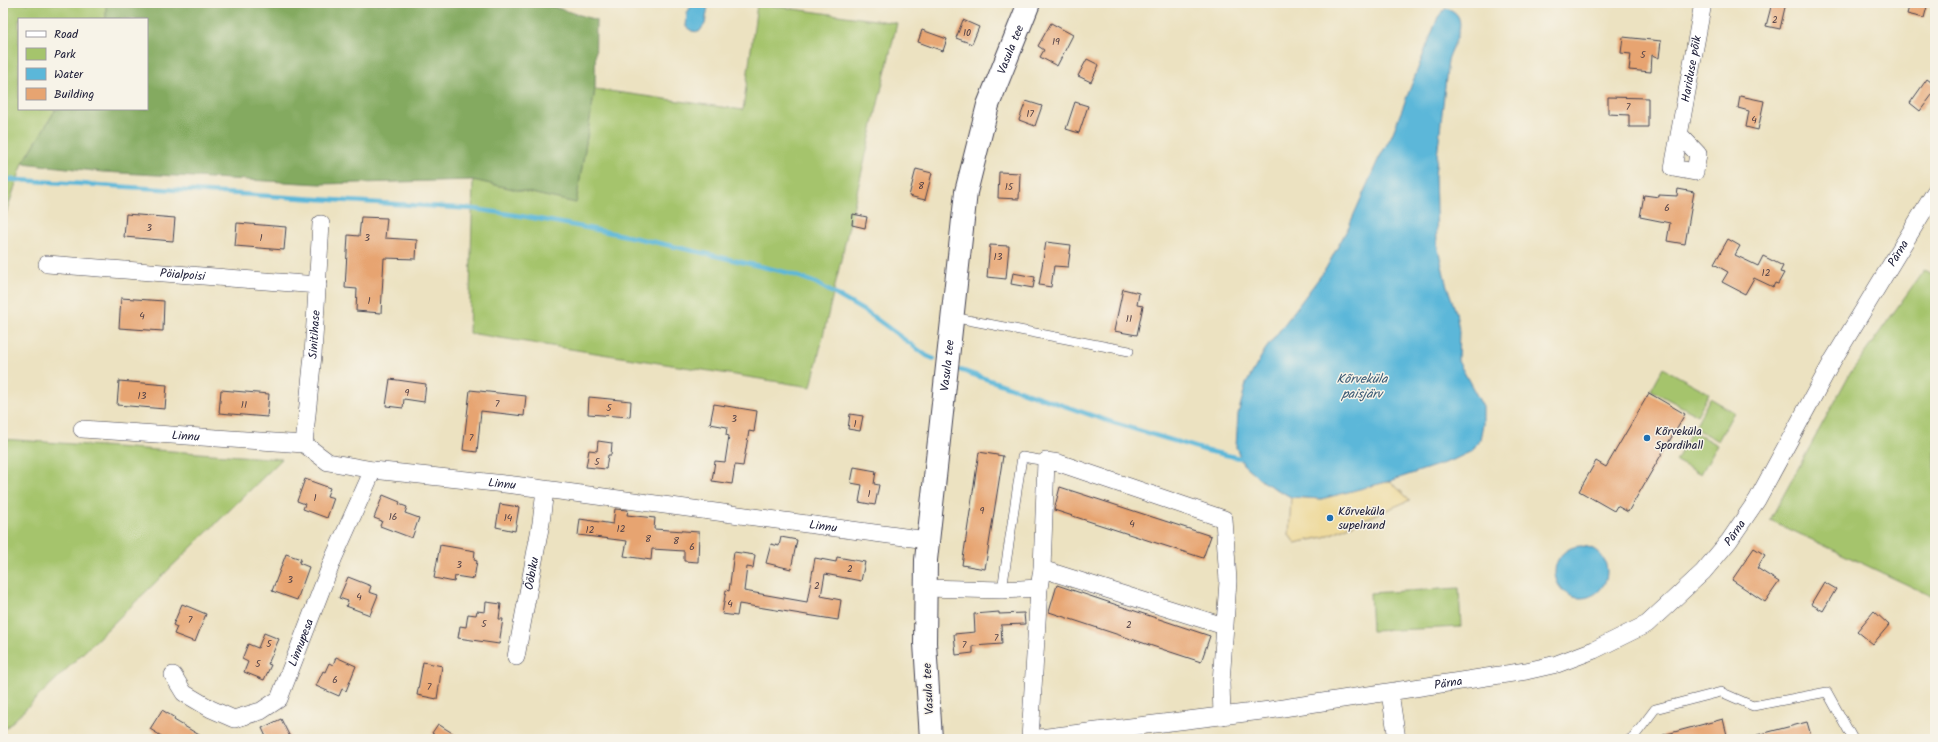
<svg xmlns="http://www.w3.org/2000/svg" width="1938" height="742" viewBox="0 0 1938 742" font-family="Kalam,sans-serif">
  <rect width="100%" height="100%" fill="#f7f3e8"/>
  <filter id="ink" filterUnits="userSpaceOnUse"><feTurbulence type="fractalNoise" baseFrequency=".025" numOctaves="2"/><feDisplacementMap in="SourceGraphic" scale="8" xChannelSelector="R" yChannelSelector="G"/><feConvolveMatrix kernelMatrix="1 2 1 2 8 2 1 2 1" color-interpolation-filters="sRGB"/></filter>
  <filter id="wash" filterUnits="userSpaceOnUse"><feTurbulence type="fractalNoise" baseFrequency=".012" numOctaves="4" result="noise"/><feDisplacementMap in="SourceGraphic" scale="16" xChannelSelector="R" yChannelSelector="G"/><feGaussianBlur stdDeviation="0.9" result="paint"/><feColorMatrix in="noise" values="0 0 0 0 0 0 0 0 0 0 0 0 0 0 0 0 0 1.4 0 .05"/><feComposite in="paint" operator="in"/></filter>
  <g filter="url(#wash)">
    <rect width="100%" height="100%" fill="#ece2c1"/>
    <path fill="#a5c46c" stroke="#647354" d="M3,3h103v16h-87v90h37l-33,54 -20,59z
      M757,4l140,19 -86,364 -342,-54 4,-153 103,23 19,-114 148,21z
      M1924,270l11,7v315l-6,3 -159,-75 79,-145z
      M1663,368l46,25 -12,22 -46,-25z
      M1710,398l24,14 -16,29 -24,-13z
      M1692,431l25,14 -16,29 -25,-13z
      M3,439l279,20 -279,272z
      M1459,588l2,39 -89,4 -2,-38z"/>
    <path fill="#84aa60" stroke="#53664e" d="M106,3h435l55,17 -1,69 -19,114 -103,-23 -152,4 -218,-12 -80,-9 33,-54h91v-90h-41z"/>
    <path fill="#eeda9e" stroke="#887e6c" d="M1390,481l20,19 -86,37 -29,6 -6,-8 2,-38 30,2z"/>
    <path fill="#5bb7d9" stroke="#3e6c8a" d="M693,3h10l5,3 -3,18 -6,8 -7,-1 -6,-4 1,-14z
      M1446,8c27,8 7,35 2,52l-13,115 2,69 9,39 10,29 3,18 -1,31 25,46v17l-3,15 -8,12 -19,9 -63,21 -69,18 -30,-2 -28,-15 -20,-18 -7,-17 2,-33 8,-30 19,-34 60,-80 23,-42 30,-68 14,-25 46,-118z
      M1555 572a26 26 0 1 1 52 0a26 26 0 1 1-52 0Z"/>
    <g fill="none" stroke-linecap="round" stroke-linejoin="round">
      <path stroke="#5bb7d9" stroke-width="4.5" d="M3,179l471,30c106,14 211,40 315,64l27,10 55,32 56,41 7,3
        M960,370l154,53 94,28 32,7"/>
    </g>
    <g id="blocks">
      <path fill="#e7a471" d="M1772,3h14l-6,26 -14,-3z
        M1910,3h18l-4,15 -17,-4z
        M963,20l16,7 -7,17 -16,-6z
        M1051,23l22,12 -16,31 -17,-9 4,-7 -6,-4z
        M922,30l25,9 -4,12 -25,-9z
        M1623,37l38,4 -2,17 -7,-3 -1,17 -22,-2 2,-16 -10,-1z
        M1087,59l12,6 -8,17 -13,-6z
        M1927,79l8,6v6l-15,20 -10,-8z
        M1740,96l24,5 -6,29 -12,-3 3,-16 -11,-3z
        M1608,97l40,1v29h-19v-12l-21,-1z
        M1026,101l16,5 -7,20 -16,-6z
        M1075,102l13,4 -9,27 -13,-4z
        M916,169l16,4 -7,27 -16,-4z
        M999,172l21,1 -1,26 -21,-1z
        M1678,189l16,3 -9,52 -18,-3 3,-18 -30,-6 4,-22 15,2v-2l18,1z
        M126,214l49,4 -2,23 -49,-4z
        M853,214l14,3 -2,11 -13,-3z
        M361,217l26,1 -2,20 32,2 -1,19 -32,-1 -3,55 -25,-2 1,-22 -12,-1 3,-53 11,1z
        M237,223l49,4 -2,23 -49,-4z
        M1728,239l12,7 -5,9 23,11 5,-10 20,10 -3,6 4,1 -6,11 -3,-1 -2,4 -19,-9 -9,16 -23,-12 6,-10 -14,-8z
        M1046,242l25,3 -3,22 -14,-1 -3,21 -12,-2z
        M990,245l19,1 -3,33 -19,-2z
        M1013,273l22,4 -2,11 -22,-4z
        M1123,289l16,4 -2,12 6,1 -6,29 -23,-4z
        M121,298l43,3 -1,30 -44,-3z
        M390,379l36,5 -2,18 -20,-3 -1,9 -17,-2z
        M119,381l48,4 -2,24 -48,-4z
        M221,390l48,4 -2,23 -48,-4z
        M470,390l56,6 -2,20 -43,-5 -4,41 -14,-2z
        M1649,393l36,21 -57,98 -11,-6 -3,5 -35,-20 17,-30 10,6z
        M589,397l42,4 -1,16 -42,-3z
        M714,404l43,7 -3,21 -5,-1 -6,35 -8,-1 -3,19 -20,-3 3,-20 10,1 4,-26 -3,-1 1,-8 -17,-3z
        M850,414l13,2 -3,15 -12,-2z
        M598,441l14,2 -1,12h-3l-2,14 -20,-2 3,-17 8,1z
        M979,452l24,4 -18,113 -23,-4z
        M854,467l22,4 -2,13 5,1 -4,20 -16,-3 3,-17 -11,-2z
        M305,479l25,9 -3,8 7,2 -7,20 -24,-9 2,-5 -8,-3z
        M1060,487l151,49 -8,22 -149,-48z
        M383,495l17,7 -1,2 8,3 -2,6 14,5 -7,20 -32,-12 2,-5 -8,-3z
        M500,504l19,3 -4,24 -19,-4z
        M615,509l13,1 -1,5 28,3 -1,11 45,3 -1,30 -14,-1v-10l-32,-2 -1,11 -27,-4 3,-15 -49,-6 2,-16 33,5z
        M781,537l16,3 -6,29 -25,-6 5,-19 8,2z
        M440,545l35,6 -1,9 3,1 -3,18 -19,-3 -1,6 -20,-4z
        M1754,548l11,7 -8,13 22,14 -14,20 -33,-22z
        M734,552l21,3 -2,13 -6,-1 -3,24 63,11 8,-44 21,4 1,-5 28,5 -4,19 -36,-7 -4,22 20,4 -3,20 -99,-16 -2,12 -15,-2 4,-24 3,1z
        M286,554l15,5 -2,4 10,4 -12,33 -25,-9z
        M348,577l23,9 -2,6 9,3 -8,20 -24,-9 2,-5 -9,-3z
        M1824,582l12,7 -13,22 -12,-7z
        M1057,585l153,51 -9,26 -152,-50z
        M486,602l15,2 -2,15h4l-4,25 -41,-6 2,-12 6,1 2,-13 8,1 1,-4 8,1z
        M182,604l24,10 -11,28 -21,-8 3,-7 -4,-2z
        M1874,611l15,14 -16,19 -16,-13z
        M999,612v2l25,-1 1,11 -24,1 1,19 -29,2v7l-17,2 -2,-21 21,-2 -1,-18z
        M264,633l15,6 -11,25 3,1 -7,15 -20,-8 4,-10 -6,-3 6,-15 10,4z
        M336,657l20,9 -10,25 -4,-2 -3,7 -23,-10 7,-15 2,1 4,-9 4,2z
        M423,662l19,4 -5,33 -20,-4z
        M162,710l13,8 -1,2 32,19h-40l-16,-10z
        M281,719l10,20h-24l-5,-11z
        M1723,719l5,20h-65v-4z
        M1807,722l5,17h-55v-4z
        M438,724l24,15h-21l-9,-6z"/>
    </g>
  </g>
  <g filter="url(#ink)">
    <use href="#blocks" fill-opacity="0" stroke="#403f4f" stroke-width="1"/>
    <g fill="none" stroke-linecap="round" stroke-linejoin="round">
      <defs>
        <path id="service" d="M952,317l177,34
          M1002,590l20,-133 24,4
          M1630,739l3,-1 22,-29 66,-17 32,14 74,-14 26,47"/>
        <g id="minor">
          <path id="s1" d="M1679,134l19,20 -3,18 -22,-4 30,-165"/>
          <path id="s2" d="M47,264l271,21"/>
          <path id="s3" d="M82,429l222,15 24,18 45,8 141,15 413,55"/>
          <path id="s4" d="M304,444l9,-89 8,-131"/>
          <path d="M1042,569l182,57"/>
          <path d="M925,588l77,2 37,-2 3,-19 4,-108 13,2 165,56 4,62 -7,102 1,33"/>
          <path id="s5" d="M516,657l25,-134 4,-33"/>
          <path id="s6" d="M173,675l11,18 27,16 23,10 27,-8 18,-12 55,-142 39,-87"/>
          <path d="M1390,693l7,46"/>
          <path d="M1030,739l9,-151"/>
          <path id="s7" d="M1031,739l239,-29 256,-39 31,-7 37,-14 53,-26 56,-52 26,-31 28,-41 76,-140 102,-168"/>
        </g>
        <g id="tertiary">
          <path id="s8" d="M931,739l-6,-96 1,-83 40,-368 22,-87 41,-102"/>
        </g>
      </defs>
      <use href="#service" stroke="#403f4f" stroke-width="10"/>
      <use href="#minor" stroke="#403f4f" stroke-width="18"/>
      <use href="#tertiary" stroke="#403f4f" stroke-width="24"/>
      <use href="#service" stroke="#fff" stroke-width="9"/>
      <use href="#minor" stroke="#fff" stroke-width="17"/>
      <use href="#tertiary" stroke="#fff" stroke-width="22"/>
    </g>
  </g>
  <g fill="#1f6fb2" stroke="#f7f3e8" stroke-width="1.5">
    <circle cx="1647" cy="438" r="4"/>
    <circle cx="1330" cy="518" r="4"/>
  </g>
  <g text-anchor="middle" stroke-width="3" stroke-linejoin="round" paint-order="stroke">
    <g font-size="10" fill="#534248">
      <text x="1775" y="23">2</text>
      <text x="967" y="36">10</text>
      <text x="1056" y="45">19</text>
      <text x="1643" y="58">5</text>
      <text x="1628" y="110">7</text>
      <text x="1030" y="117">17</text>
      <text x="1754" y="123">4</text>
      <text x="921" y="189">8</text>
      <text x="1009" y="190">15</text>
      <text x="1667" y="211">6</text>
      <text x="149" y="231">3</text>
      <text x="261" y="241">1</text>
      <text x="367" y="241">3</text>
      <text x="998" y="260">13</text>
      <text x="1766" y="276">12</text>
      <text x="369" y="304">1</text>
      <text x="142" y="319">4</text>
      <text x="1129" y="322">11</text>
      <text x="407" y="396">9</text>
      <text x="142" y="399">13</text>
      <text x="497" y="407">7</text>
      <text x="244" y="408">11</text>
      <text x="609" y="411">5</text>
      <text x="734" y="422">3</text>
      <text x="855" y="427">1</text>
      <text x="471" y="441">7</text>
      <text x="597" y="465">5</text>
      <text x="869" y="497">1</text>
      <text x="315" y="501">1</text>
      <text x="982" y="514">9</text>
      <text x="393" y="520">16</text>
      <text x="508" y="521">14</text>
      <text x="1132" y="527">4</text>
      <text x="621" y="532">12</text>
      <text x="590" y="533">12</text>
      <text x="648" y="542">8</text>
      <text x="676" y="544">8</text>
      <text x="692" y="550">6</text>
      <text x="459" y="568">3</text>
      <text x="850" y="572">2</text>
      <text x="290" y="583">3</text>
      <text x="817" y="589">2</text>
      <text x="359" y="600">4</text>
      <text x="730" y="607">4</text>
      <text x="190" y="623">7</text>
      <text x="484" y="627">5</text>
      <text x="1129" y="628">2</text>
      <text x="996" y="641">7</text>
      <text x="269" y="647">5</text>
      <text x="964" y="648">7</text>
      <text x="258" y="667">5</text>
      <text x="335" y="683">6</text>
      <text x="429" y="690">7</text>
    </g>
    <g font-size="12" fill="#22223b" stroke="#f7f3e8">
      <text dy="4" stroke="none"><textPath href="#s8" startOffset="699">Vasula tee</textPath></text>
      <text dy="4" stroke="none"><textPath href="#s1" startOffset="169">Hariduse põik</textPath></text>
      <text dy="4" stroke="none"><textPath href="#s7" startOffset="1081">Pärna</textPath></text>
      <text dy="4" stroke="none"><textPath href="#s2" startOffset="136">Pöialpoisi</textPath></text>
      <text dy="4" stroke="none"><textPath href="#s4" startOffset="110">Sinitihase</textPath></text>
      <text dy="4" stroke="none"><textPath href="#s8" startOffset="375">Vasula tee</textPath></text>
      <text dy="4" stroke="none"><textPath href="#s3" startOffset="104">Linnu</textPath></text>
      <text dy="4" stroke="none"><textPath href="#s3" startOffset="428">Linnu</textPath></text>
      <text dy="4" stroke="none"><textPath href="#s3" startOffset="752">Linnu</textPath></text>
      <text dy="4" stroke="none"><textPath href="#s7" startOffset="757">Pärna</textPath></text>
      <text dy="4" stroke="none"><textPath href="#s5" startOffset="85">Ööbiku</textPath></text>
      <text dy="4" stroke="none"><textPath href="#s6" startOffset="188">Linnupesa</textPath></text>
      <text dy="4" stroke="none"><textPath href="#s7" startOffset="421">Pärna</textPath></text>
      <text transform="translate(928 689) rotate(-93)" y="4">Vasula tee</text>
    </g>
    <g font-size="12" fill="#22223b" stroke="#f7f3e8" text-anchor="start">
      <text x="1655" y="435">Kõrveküla<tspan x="1655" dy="14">Spordihall</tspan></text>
      <text x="1338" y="515">Kõrveküla<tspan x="1338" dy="14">supelrand</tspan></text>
    </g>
    <g font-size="13" font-style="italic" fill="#365672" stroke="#f7f3e8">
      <text x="1362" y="383">Kõrveküla<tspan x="1362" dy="15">paisjärv</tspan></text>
    </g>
  </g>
  <rect width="1938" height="742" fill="none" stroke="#f7f3e8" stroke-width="16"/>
  <rect x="18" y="18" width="130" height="92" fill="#f7f3e8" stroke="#a29fa3"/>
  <rect x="26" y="31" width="20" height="6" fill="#ffffff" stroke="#a29fa3"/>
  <text x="54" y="38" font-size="12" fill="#22223b">Road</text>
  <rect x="26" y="48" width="20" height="12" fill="#a5c46c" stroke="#a29fa3"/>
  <text x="54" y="58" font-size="12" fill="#22223b">Park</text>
  <rect x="26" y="68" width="20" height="12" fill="#5bb7d9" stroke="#a29fa3"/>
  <text x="54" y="78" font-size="12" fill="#22223b">Water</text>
  <rect x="26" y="88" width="20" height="12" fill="#e7a471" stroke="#a29fa3"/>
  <text x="54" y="98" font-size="12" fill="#22223b">Building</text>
</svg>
